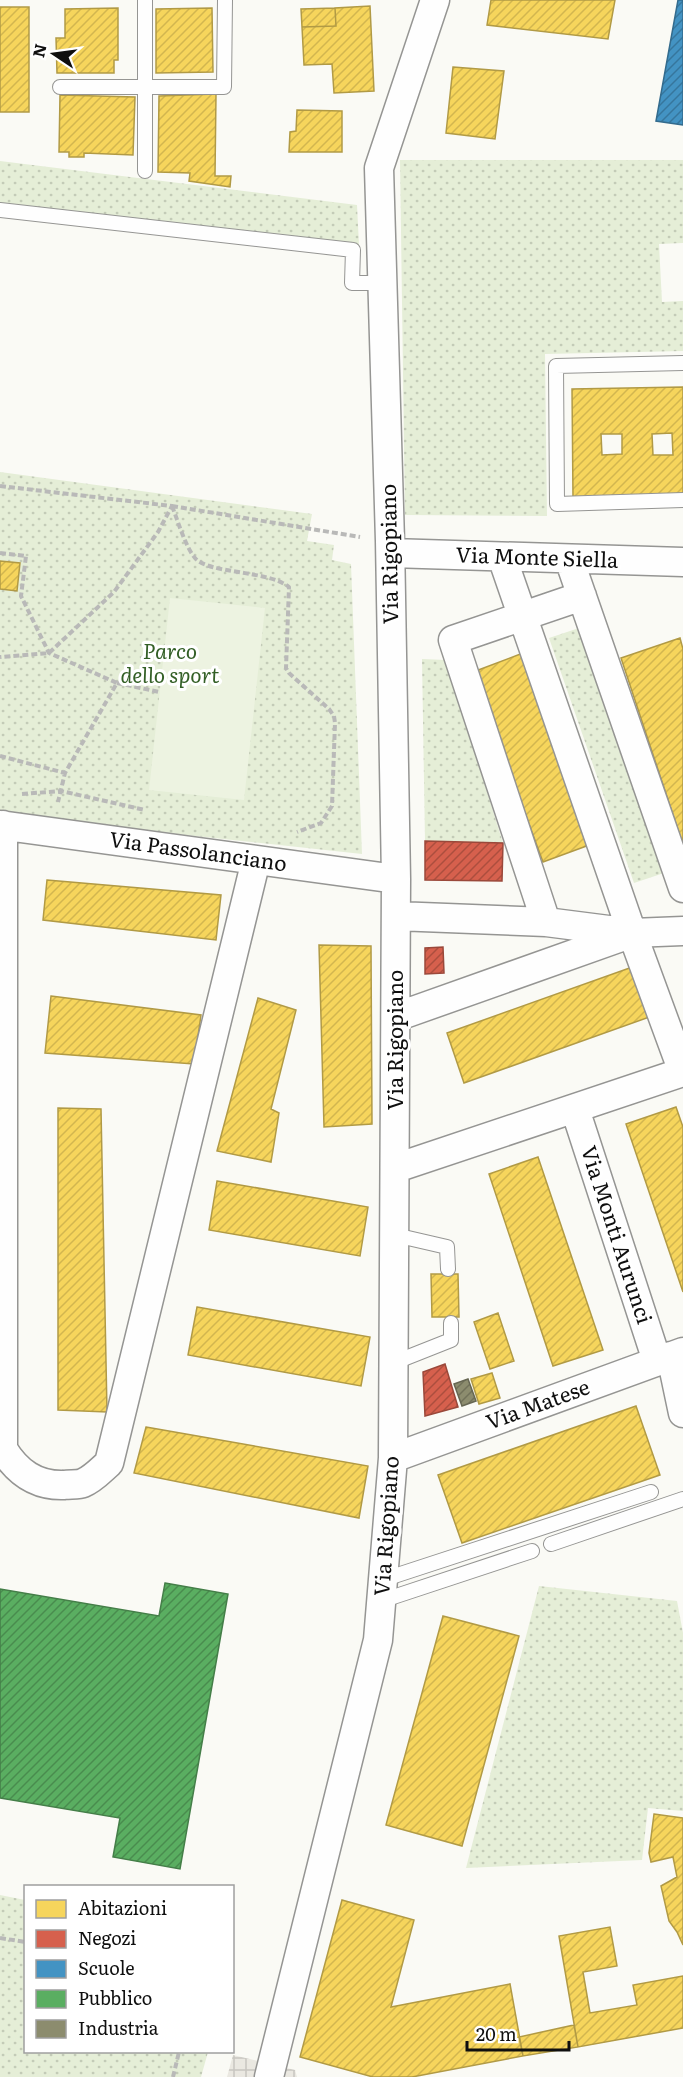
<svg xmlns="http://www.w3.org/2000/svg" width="683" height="2077" viewBox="0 0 683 2077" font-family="Literata,serif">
  <defs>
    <pattern id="grass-dots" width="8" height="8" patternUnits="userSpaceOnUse" patternTransform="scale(1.5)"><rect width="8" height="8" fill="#e5eed7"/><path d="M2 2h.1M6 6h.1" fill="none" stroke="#c3cbb7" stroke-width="1.8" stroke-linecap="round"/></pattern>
    <pattern id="plaza-grid" width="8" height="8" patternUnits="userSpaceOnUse" patternTransform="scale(1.5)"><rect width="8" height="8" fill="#eae8e1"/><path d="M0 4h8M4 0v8" fill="none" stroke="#c8c6c0"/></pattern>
    <pattern id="homes-hatch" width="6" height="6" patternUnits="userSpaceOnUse" patternTransform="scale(1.5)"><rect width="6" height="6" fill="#f6d55c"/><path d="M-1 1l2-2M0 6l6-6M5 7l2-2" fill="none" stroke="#d2b64f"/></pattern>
    <pattern id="shops-hatch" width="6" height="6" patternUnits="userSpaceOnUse" patternTransform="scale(1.5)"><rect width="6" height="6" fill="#d6604d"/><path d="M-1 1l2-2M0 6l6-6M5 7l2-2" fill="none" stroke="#ac4e3e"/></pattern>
    <pattern id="schools-hatch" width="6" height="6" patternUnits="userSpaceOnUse" patternTransform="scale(1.5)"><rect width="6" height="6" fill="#4393c3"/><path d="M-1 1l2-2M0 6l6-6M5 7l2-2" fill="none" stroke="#36769d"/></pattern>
    <pattern id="public-hatch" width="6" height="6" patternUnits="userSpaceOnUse" patternTransform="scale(1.5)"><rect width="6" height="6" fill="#5aae61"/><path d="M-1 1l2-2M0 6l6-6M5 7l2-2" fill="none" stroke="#498c4e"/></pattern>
    <pattern id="industry-hatch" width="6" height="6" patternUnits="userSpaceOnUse" patternTransform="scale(1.5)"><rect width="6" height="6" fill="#8c8c6e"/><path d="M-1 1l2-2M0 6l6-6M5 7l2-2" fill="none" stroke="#717159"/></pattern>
  </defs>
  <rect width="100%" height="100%" fill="#fafaf5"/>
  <path fill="url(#grass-dots)" d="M400,160h283v83l-24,1 3,58 21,-1v50l-138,3 2,162 -142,-1z
    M0,161l357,44 2,40 -359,-41z
    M0,472l312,42 -5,27 27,4 -2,15 19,4 11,290 -362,-39z
    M585,626l85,245 -36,12 -85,-245z
    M422,659l24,1 57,183 -78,-2z
    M539,1586l138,15 6,32v178l-35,-3 -6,52 -176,8z
    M0,1895l25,5 1,152h182l-7,25h-201z"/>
  <path fill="#edf3e1" d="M170,598l95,10 -21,192 -95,-10z"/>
  <path fill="url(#plaza-grid)" d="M233,2055l62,15 2,7h-70z"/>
  <path fill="url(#homes-hatch)" stroke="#b19a45" stroke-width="1.5" fill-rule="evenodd" d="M491,0h124l-7,39 -121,-14z
    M370,6l4,85 -40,2 -2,-29 -28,1 -2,-38 34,-1 -1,-18z
    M0,7h29v105h-29z
    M118,8v52h-4v13h-57l-1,-35h9v-29z
    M212,8l1,64 -57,1v-64z
    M335,8l1,18 -34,1 -1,-18z
    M453,67l51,4 -9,68 -49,-6z
    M216,94l-1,82h16l-1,11 -41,-6 1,-8 -32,-1 1,-76z
    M60,95l75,2 -2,58 -49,-2v4h-15v-5h-10z
    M297,110l45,1v41h-53l1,-20 6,-1z
    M683,387v108l-110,2 -1,-108zM672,433l1,22h-20l-1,-21zM601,434h21v20l-20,1z
    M0,561l20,2 -3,28 -17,-2z
    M680,638l3,11v196l-62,-187z
    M523,653l69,191 -49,18 -70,-190z
    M47,880l174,15 -5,45 -173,-20z
    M319,945l52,1 1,178 -48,3z
    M638,965l17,50 -191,68 -17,-50z
    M51,996l150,19 -7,49 -149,-11z
    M258,998l38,12 -25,99 8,4 -8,49 -54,-11z
    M676,1107l7,20v165l-57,-168z
    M58,1108l43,1 6,303 -49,-2z
    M538,1157l65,193 -50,16 -64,-192z
    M217,1181l151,26 -8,49 -151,-26z
    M431,1274h27l1,43h-27z
    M197,1307l173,30 -9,49 -173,-31z
    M498,1313l16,48 -24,8 -16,-47z
    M492,1373l8,25 -21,6 -8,-25z
    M636,1406l24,69 -198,68 -24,-68z
    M146,1427l222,39 -9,52 -225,-45z
    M443,1616l76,20 -57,210 -76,-21z
    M654,1814l29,4v127l-6,-13 -8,-11 -8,-35 16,-9 -4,-20 -22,5 -2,-9z
    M342,1900l72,20 -23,87 119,-23 13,72 -111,21h-39l-73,-20z
    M610,1927l7,39 -34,6 7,41 47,-8 -4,-20 50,-9v52l-105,19 -19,-111z
    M574,2025l4,22 -55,9 -4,-19z"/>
  <path fill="url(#shops-hatch)" stroke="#9a483a" stroke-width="1.5" d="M425,841l78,2 -1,38 -77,-1z
    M443,947l1,26 -19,1v-26z
    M445,1364l13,43 -33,9 -2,-44z"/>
  <path fill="url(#schools-hatch)" stroke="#336b8d" stroke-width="1.5" d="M678,0h5v125l-27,-4z"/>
  <path fill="url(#public-hatch)" stroke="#447e48" stroke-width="1.5" d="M165,1583l63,11 -48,275 -67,-12 7,-39 -120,-20v-209l159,27z"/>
  <path fill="url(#industry-hatch)" stroke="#666652" stroke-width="1.5" d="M468,1379l8,22 -14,5 -8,-22z"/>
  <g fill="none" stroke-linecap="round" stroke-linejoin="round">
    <defs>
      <path id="service" d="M145,0v171
        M60,87h164l1,-87
        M0,210l353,40 -1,33h30
        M683,363l-127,3 1,138 126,-4
        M395,1235l52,12 1,22
        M393,1363l58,-23v-17
        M551,1544l132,-45
        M382,1580l269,-88
        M381,1601l151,-50"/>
      <path id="minor" d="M391,553l292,9
        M502,557l130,376 51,139
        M569,559l114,329
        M0,825l396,54
        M3,825v624c14,23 33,37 61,36 6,-1 14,0 19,-2 10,-4 18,-13 26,-20l147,-603
        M396,916l150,6 86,11 51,-2
        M546,922l-93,-282 129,-44
        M396,1017l231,-82
        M575,1109l82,252
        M396,1168l287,-96
        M671,1356l12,57
        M393,1458l290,-106
        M269,2077l109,-437 15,-182 3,-579 -6,-338 -11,-373 56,-168"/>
    </defs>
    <use href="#service" stroke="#959593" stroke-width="16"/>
    <use href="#minor" stroke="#959593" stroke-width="31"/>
    <path stroke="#b9b9b8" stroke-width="4" stroke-dasharray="6 3" stroke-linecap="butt" d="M0,486l172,20 -14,26 -44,60 -65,61 -49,4
      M172,506c6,15 13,40 23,52 13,16 73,12 94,29l-3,81 3,5 40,36 5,7 1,7 -3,83 -11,17 -24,9
      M172,506l188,31
      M0,553l26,3 -5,40 28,57 68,30 -52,90 -7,29
      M117,683l42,9
      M0,756l65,17
      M22,794l39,-3 84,19
      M0,1938l26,4
      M173,2077l6,-25"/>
    <use href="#service" stroke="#fefefe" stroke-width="14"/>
    <use href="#minor" stroke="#fefefe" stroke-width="28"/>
  </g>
  <g text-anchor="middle" stroke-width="6" stroke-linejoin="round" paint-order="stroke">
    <g font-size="21" fill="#0f0f0f" stroke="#fff">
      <text transform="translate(390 554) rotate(-91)" y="7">Via Rigopiano</text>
      <text transform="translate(537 558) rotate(2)" y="7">Via Monte Siella</text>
      <text transform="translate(198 852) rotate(8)" y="7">Via Passolanciano</text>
      <text transform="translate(396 1040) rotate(-90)" y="7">Via Rigopiano</text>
      <text transform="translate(616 1235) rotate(72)" y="7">Via Monti Aurunci</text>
      <text transform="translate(538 1405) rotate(-20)" y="7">Via Matese</text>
      <text transform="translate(387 1526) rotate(-86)" y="7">Via Rigopiano</text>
    </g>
    <g font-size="21" font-style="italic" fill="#335f26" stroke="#fff">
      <text x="170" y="659">Parco<tspan x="170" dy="24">dello sport</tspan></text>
    </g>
  </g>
  <rect x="24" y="1885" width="210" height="168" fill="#ffffff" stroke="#9f9f9f" stroke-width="1.5"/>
  <rect x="36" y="1900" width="30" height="18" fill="#f6d55c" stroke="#9f9f9f" stroke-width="1.5"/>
  <text x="78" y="1915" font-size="18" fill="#0f0f0f">Abitazioni</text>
  <rect x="36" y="1930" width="30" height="18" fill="#d6604d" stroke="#9f9f9f" stroke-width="1.5"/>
  <text x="78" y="1945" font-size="18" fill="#0f0f0f">Negozi</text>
  <rect x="36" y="1960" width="30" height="18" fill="#4393c3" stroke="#9f9f9f" stroke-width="1.5"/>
  <text x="78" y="1975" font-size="18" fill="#0f0f0f">Scuole</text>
  <rect x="36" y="1990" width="30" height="18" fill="#5aae61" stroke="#9f9f9f" stroke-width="1.5"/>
  <text x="78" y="2005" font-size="18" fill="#0f0f0f">Pubblico</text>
  <rect x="36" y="2020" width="30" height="18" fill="#8c8c6e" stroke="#9f9f9f" stroke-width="1.5"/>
  <text x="78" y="2035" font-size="18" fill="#0f0f0f">Industria</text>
  <g transform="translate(54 54) rotate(283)" stroke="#ffffff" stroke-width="4.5" paint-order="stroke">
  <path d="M0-4.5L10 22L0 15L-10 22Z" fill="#0f0f0f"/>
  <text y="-9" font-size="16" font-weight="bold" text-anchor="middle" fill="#0f0f0f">N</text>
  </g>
  <path d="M467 2041v9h102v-9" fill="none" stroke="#0f0f0f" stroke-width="3"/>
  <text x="476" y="2041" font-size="18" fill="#0f0f0f" stroke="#ffffff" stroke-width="4.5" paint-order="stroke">20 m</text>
</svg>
